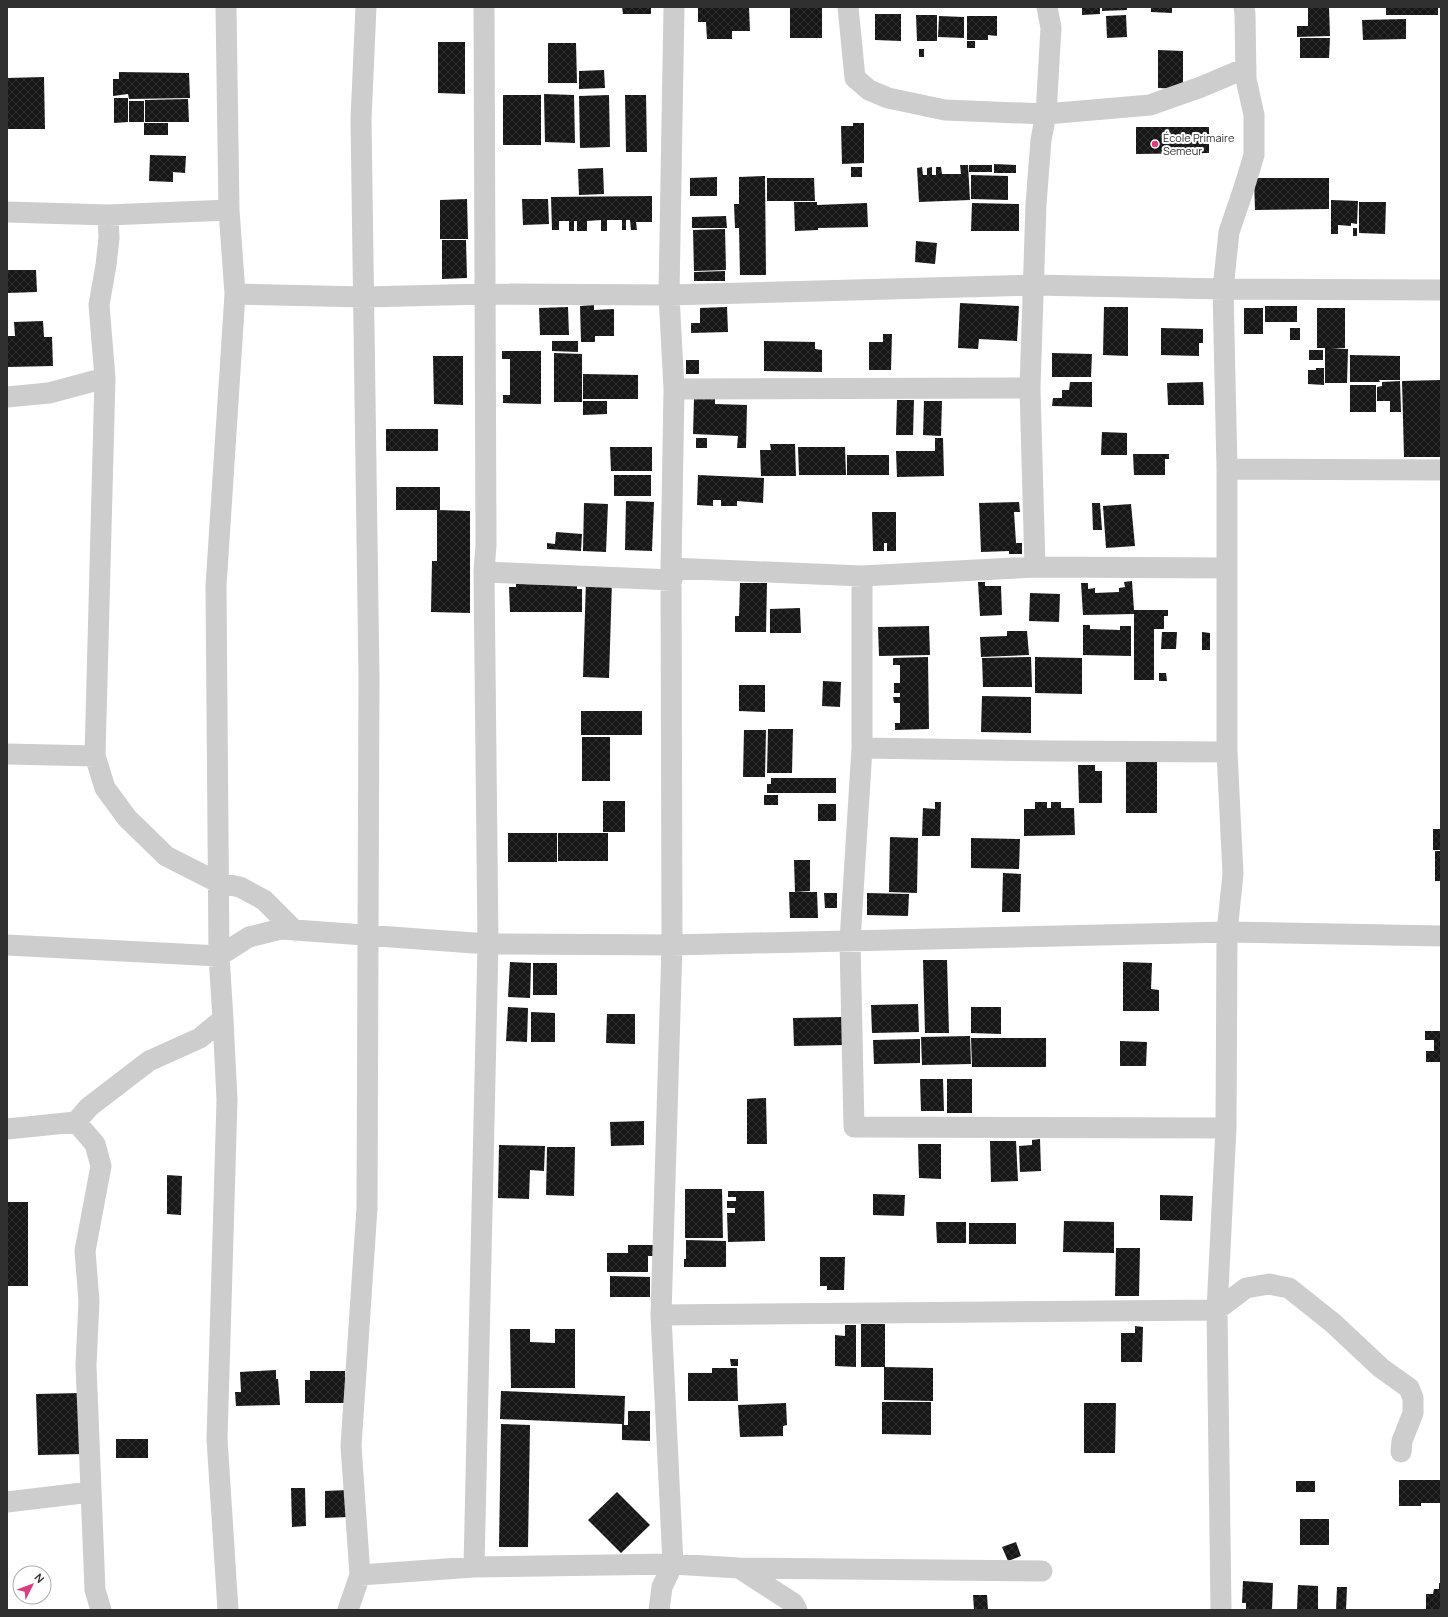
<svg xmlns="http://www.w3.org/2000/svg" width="1448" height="1617" viewBox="0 0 1448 1617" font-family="Manrope,sans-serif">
  <defs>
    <pattern id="building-cross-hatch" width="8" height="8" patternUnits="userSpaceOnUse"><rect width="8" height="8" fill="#171717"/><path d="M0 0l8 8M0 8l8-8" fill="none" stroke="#303030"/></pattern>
  </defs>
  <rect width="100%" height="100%" fill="#fff"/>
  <path fill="url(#building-cross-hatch)" d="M622,7h29v7h-28z
    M698,7h51l1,24h-18v8h-25l-1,-17h-8z
    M790,7h32v31h-32z
    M1082,7h18v7l-18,1z
    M1102,7h25v3l-25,1z
    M1151,7h21v6l-21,-1z
    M1308,7h21l1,29 -33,1v-11h11z
    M1386,7h52v8h-52z
    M875,14h26v27l-26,-1z
    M916,15h21v26h-20z
    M1126,15l1,22 -20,1 -1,-22z
    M939,16l25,1v21l-26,-1z
    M967,16h30v20l-9,-1v5h-21z
    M1406,19v20l-43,1 -1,-20z
    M1300,38h30l-1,20h-29z
    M967,41h8v7h-8z
    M438,42h27v52l-27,-1z
    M548,43h28l1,40h-29z
    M919,49h5v8h-5z
    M1158,50l25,1v38l-25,-1z
    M604,70l1,18 -26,1v-18z
    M119,72l70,1 1,25 -61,1 -1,-5 -15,2v-17h6z
    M44,77l1,52h-37l-1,-51z
    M544,94l30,1 1,48 -30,-1z
    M503,95h38v50h-38z
    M609,95l1,52 -30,1 -1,-52z
    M625,95h21l1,57h-21z
    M114,98h14v24l-14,1z
    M188,99l1,23h-44v-22z
    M129,101h15v21h-15z
    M144,123h24v12h-24z
    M853,123h11v40l-22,1 -1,-38h12z
    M1136,127h73v26l-73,1z
    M150,155l36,1 -1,17 -12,-1v10l-24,-1z
    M994,164l22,1v8h-22z
    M960,165h8l2,35 -51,2 -2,-34 5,-1 1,8h4v-7l5,-1v8h4v-8h5l1,7h19z
    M969,165h23v7h-23z
    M851,167h11v10h-11z
    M603,168l1,26 -25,1 -1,-26z
    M971,175l37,1v24l-37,-1z
    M765,176l1,99h-26l-1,-47h-4l-1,-24h5v-27z
    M717,177v19h-27v-18z
    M767,178h47l1,23h-48z
    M1254,178h75v31l-74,1z
    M652,196v26h-16l1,8h-6l-1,-10h-4v10h-4v-10h-15v11h-6v-11l-14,1v10h-10v-10h-3v10h-5v-10h-10v9h-7l-1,-33z
    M467,199l1,40h-28v-39z
    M522,199h26l1,25 -26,1z
    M1331,200l27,1 -1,23 -6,-1v3l-13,-1v9h-7z
    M794,202h23v3l50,-2 1,24 -50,1v2l-23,1z
    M1359,202h27l-1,32 -26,-1z
    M972,203l47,1v27h-48z
    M726,216l1,12h-35v-11z
    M1353,228h4v8h-4z
    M725,229l1,41 -32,1 -1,-41z
    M442,240h24l1,38 -25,1z
    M916,241l21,2 -2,21 -20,-2z
    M7,270h29l1,22 -30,1z
    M725,271v10h-31v-9z
    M960,303l59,3 -2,35 -38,-2 -1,10 -20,-1z
    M594,305v5l20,-1v27h-19v6h-14l-1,-36z
    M1265,306h32v16h-32z
    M568,307l1,28h-29l-1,-27z
    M727,307l1,25 -37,1v-10h9v-15z
    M1104,307h24v49l-25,-1z
    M1244,308h19v26h-19z
    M1317,308h28v40l-13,1h16l-1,34h-22v-35h-8z
    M43,321l1,16h8l1,29 -46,1v-31h8l-1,-14z
    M1161,328l42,1v14h-4v13l-38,-1z
    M1290,328h10v12h-10z
    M883,334h9l-1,36h-22v-28h14z
    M552,341h26v11l-26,-1z
    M764,341l51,1v7l7,1v22l-58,-1z
    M1309,350h14v10h-14z
    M502,351h39v53l-38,-1v-8h7v-36h-8z
    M554,353l28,1v48h-28z
    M1052,353l40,1 -1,23h-39z
    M1350,355l50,1v24h-21l1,2h-30z
    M433,356h30v49l-29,-1z
    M686,360h13v14h-13z
    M1316,368h8v17l-16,-1v-14h8z
    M583,374l55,1v24h-55z
    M1441,380v77h-37l-2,-76z
    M1400,381l1,31h-11v-11h-13v-14l5,-1v-4z
    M1070,382h22v25l-40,-1 1,-8h9v-8h7z
    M1203,382l1,23h-36l-1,-22z
    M1350,385h26v27h-26z
    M694,399h21v5l32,1 -1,43h-9l1,-12 -45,-2z
    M897,400h17l-1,35h-17z
    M583,401h24v13l-24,1z
    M924,401h18l-1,35 -18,-1z
    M386,429h52v22h-52z
    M1102,432l25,1v22h-26z
    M696,438h11v10h-11z
    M935,438h8l1,38 -47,1 -1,-26h39z
    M770,444h25l1,32h-35l-1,-26h11z
    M610,447h42v24h-41z
    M798,447h47l1,28h-47z
    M1133,454h36v5h-4v16h-31z
    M847,455h42v20h-42z
    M614,475h37v21h-37z
    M698,475l66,3 -1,25 -26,-2v5h-16v-6h-8v6l-16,-1z
    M396,487h44v23h-44z
    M626,501l28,1 -2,49 -27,-1z
    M1019,502l1,10h-6l2,31h6v11h-13v-3l-28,1 -2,-49z
    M584,503l24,1 -2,48 -23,-1z
    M1092,503h8l2,27h-9z
    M1131,504l4,42 -29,2 -3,-42z
    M437,510l33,1v102l-39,-1 1,-51h5z
    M872,512h24v39h-9v-8h-3v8h-11z
    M556,532l26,2 -1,17 -34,-2v-6l8,1z
    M586,580l26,1 -3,97 -26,-1z
    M1132,581l2,29h34v6h-4v13h-10v51h-20v-66l-51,1 -2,-32h7v6l7,-1v5l24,-1v-4l6,-1 -1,-5z
    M978,582h7v4h16l1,29 -22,1z
    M740,583h27l-1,49h-31v-16h4z
    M516,584l61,1v4h5v23h-72l-1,-25h7z
    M1030,593l30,1 -1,28 -30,-1z
    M800,608l1,25h-31v-24z
    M1083,625h7v4l30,1v-4h11v30l-48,-1z
    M929,626l1,29 -51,1 -1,-29z
    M1007,631h20l2,24 -48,2 -1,-20 27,-1z
    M1162,632h15l-1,17h-15z
    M1202,632l8,1v17h-8z
    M928,657l1,72 -34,1v-7h5v-20h-6l-1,-6h7v-4h-6v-10h6v-18h-7v-7z
    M1031,657l1,30h-49l-1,-29z
    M1035,657l47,1v36l-47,-1z
    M1159,673h7l1,8h-8z
    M823,681l18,1 -1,25 -18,-1z
    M739,685h26v27l-26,-1z
    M982,696l49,1v36l-50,-1z
    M581,711h61v24h-61z
    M768,729h25l-1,44h-25z
    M744,730h22l-1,47h-22z
    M582,737h28v44h-28z
    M1126,762h31v51h-31z
    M1078,765h17v6h7v32h-23z
    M771,778h65v15h-69v-9h4z
    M764,795h14v10h-14z
    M603,801h22v31h-22z
    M935,802h6l-1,34h-18l1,-28 12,1z
    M1035,802h12v6h4v-6h10v6h13l1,27 -51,1v-27h11z
    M818,804h18v17h-18z
    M1433,829h8v21h-8z
    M508,833h49v29h-49z
    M558,833h50v28h-50z
    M890,837l28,1 -1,55 -28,-1z
    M971,838l49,1 -1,30 -48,-1z
    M1435,851h6v27h-1v3h-5z
    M794,860h16v31l-15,1z
    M1003,873l18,1 -1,38h-18z
    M789,892h28l1,26h-28z
    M824,893h13v15h-12z
    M867,893l42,1 -1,22 -41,-1z
    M923,960h24l2,73h-24z
    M510,962l21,1 -1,35 -22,-1z
    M1123,962l29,1 -1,26 8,1v21h-36z
    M533,963h24v32h-24z
    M918,1004l1,28 -47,1 -1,-28z
    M508,1007l20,1 -1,34 -21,-1z
    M971,1007h30v27l-30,-1z
    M531,1012l24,1v29h-24z
    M607,1014h28v30l-29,-1z
    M843,1017l1,28 -50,1 -1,-28z
    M1425,1031h16v31h-15v-11h8v-11h-9z
    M970,1036l1,28 -49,1 -1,-28z
    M971,1038h75v29h-74z
    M920,1039v24l-46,1 -1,-24z
    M1120,1041l27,1 -1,24h-26z
    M920,1079h23l1,32h-23z
    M947,1079h25v34h-25z
    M766,1098l1,46h-20v-45z
    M644,1121v24l-33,1 -1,-24z
    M1040,1139l1,32 -21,1 -1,-26 13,-1v-5z
    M990,1141h26l2,40 -27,1z
    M918,1144h23v35l-22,-1z
    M499,1145l46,1 -1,25 -14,-1 -1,29 -31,-1z
    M547,1147h28l-1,49 -28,-1z
    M167,1175l15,1 -1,39 -14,-1z
    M685,1189h37l1,49h-38z
    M728,1191h36l1,50 -37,1 -1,-29h8v-5h-8v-7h9v-4h-8z
    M873,1194l32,1 -1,21 -31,-1z
    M1160,1195l33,1 -1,25 -32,-1z
    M7,1202h21v84h-21z
    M1064,1221l50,1v31l-51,-1z
    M936,1222h30v21h-29z
    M969,1223h47v21h-47z
    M686,1240l40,1v26h-42v-8h2z
    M628,1245h26v11h-6v16h-41v-19h21z
    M1116,1248h24l-1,48h-24z
    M820,1257h25l-1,33h-17v-4h-7z
    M610,1276l40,1v20h-40z
    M861,1324h24v43h-24z
    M845,1325h11v42l-21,-1v-31l10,1z
    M1135,1326l8,1 -1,35h-21v-29h14z
    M510,1329h20v13l25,1v-14h20v59h-64z
    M730,1359h8v7h-7z
    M884,1367l49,1v33l-49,-1z
    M712,1368h25l1,33h-50v-28h24z
    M276,1370v9h2l2,26 -44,1 -1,-14h6l-1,-20z
    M310,1371h35v21l4,11h-44v-23h5z
    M501,1391l124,5 -1,29h4v-14h22v30l-28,-1v-16l-122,-5z
    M81,1393l2,61 -45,1 -2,-61z
    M882,1402h49v33l-49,-1z
    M786,1403l1,22 -4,1v10l-43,1 -2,-32z
    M1084,1403h32l-1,50h-31z
    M501,1424l29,1 -2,122h-29z
    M116,1439h32v19h-32z
    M1399,1480h42v23h-20v3h-22z
    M1296,1481h19v11h-19z
    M291,1488h14l1,38 -14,1z
    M348,1490v27l-23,1v-27z
    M617,1492l33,33 -29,28 -33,-33z
    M1300,1519h29v26h-29z
    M1016,1542l5,14 -13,5 -6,-14z
    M1243,1581l30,2 -1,27h-26v-7h-4z
    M1439,1583h2v27h-15v-16h7l1,-5h5z
    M1298,1585l20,1v24h-21z
    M1337,1587h10l-1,23h-10z
    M973,1595h14l1,15h-14z"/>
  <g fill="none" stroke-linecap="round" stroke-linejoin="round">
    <path stroke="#cdcdcd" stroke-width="21" d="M848,7l7,71 14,12 19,8 57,12 101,4 104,-9 51,-18 45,-19
      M7,212l101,3 121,-5
      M235,294l130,3 120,-3 184,1 365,-10 189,4 218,1
      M105,378l-10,378 10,32 22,30 39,38 53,27 21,4 24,13 31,31
      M674,389l356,-1
      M7,397l42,-4 56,-15 -6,-73 7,-40 3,-27 -1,-23
      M1227,469l214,1
      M1035,567l-5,-179 6,-184 5,-64 5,-26 5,-86 -4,-21
      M671,568l191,8 173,-9 192,1
      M484,572l188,8
      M862,576v172l-12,193 4,186 372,1
      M862,748l194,3 171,1
      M7,754l88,2
      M7,945l212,11 30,-19 32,-8 207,15 184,1 555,-13 214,4
      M223,1019l4,81 -10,339 11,171
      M76,1122l19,22 6,22 -16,85 4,50 -3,64 9,225 6,20
      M7,1129l69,-7 13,-15 60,-46 51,-23 23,-19 -4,-63 -3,-370 19,-292 -6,-84 -3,-203
      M661,1315l556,-5 29,-22 23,-4 20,4 44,35 48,45 28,20 4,10v15l-11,28 -1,11
      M7,1502l84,-10
      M474,1567l14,-623 -4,-372 2,-27 -2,-538
      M739,1568l54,35 4,7
      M360,1575l114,-8 199,-3 66,4 303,3
      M348,1610l12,-35 -9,-129 16,-238 2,-531 -8,-558 5,-112
      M659,1610l3,-23 11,-23 -12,-249 11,-370 -1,-377 3,-179 -5,-94 5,-288
      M1221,1610l-4,-300 9,-182 1,-196 6,-58 -6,-122v-283l-4,-180 6,-57 15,-44 10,-33v-40l-8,-36 -1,-65 -1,-7"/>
  </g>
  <circle fill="#db3e7f" stroke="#fff" stroke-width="1.5" cx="1155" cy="144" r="4"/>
  <g text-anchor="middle" stroke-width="4" stroke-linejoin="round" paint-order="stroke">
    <g font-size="11" fill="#303030" stroke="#fff" text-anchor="start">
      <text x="1163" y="142">École Primaire<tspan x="1163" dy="13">Semeur</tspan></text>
    </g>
  </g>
  <rect width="1448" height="1617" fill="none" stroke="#303030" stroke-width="16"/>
  <g transform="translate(32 1585) rotate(48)"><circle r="19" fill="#ffffff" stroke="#acacac"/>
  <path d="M0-3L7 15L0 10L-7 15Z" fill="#db3e7f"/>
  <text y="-6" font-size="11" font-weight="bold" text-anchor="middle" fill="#303030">N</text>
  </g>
</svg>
